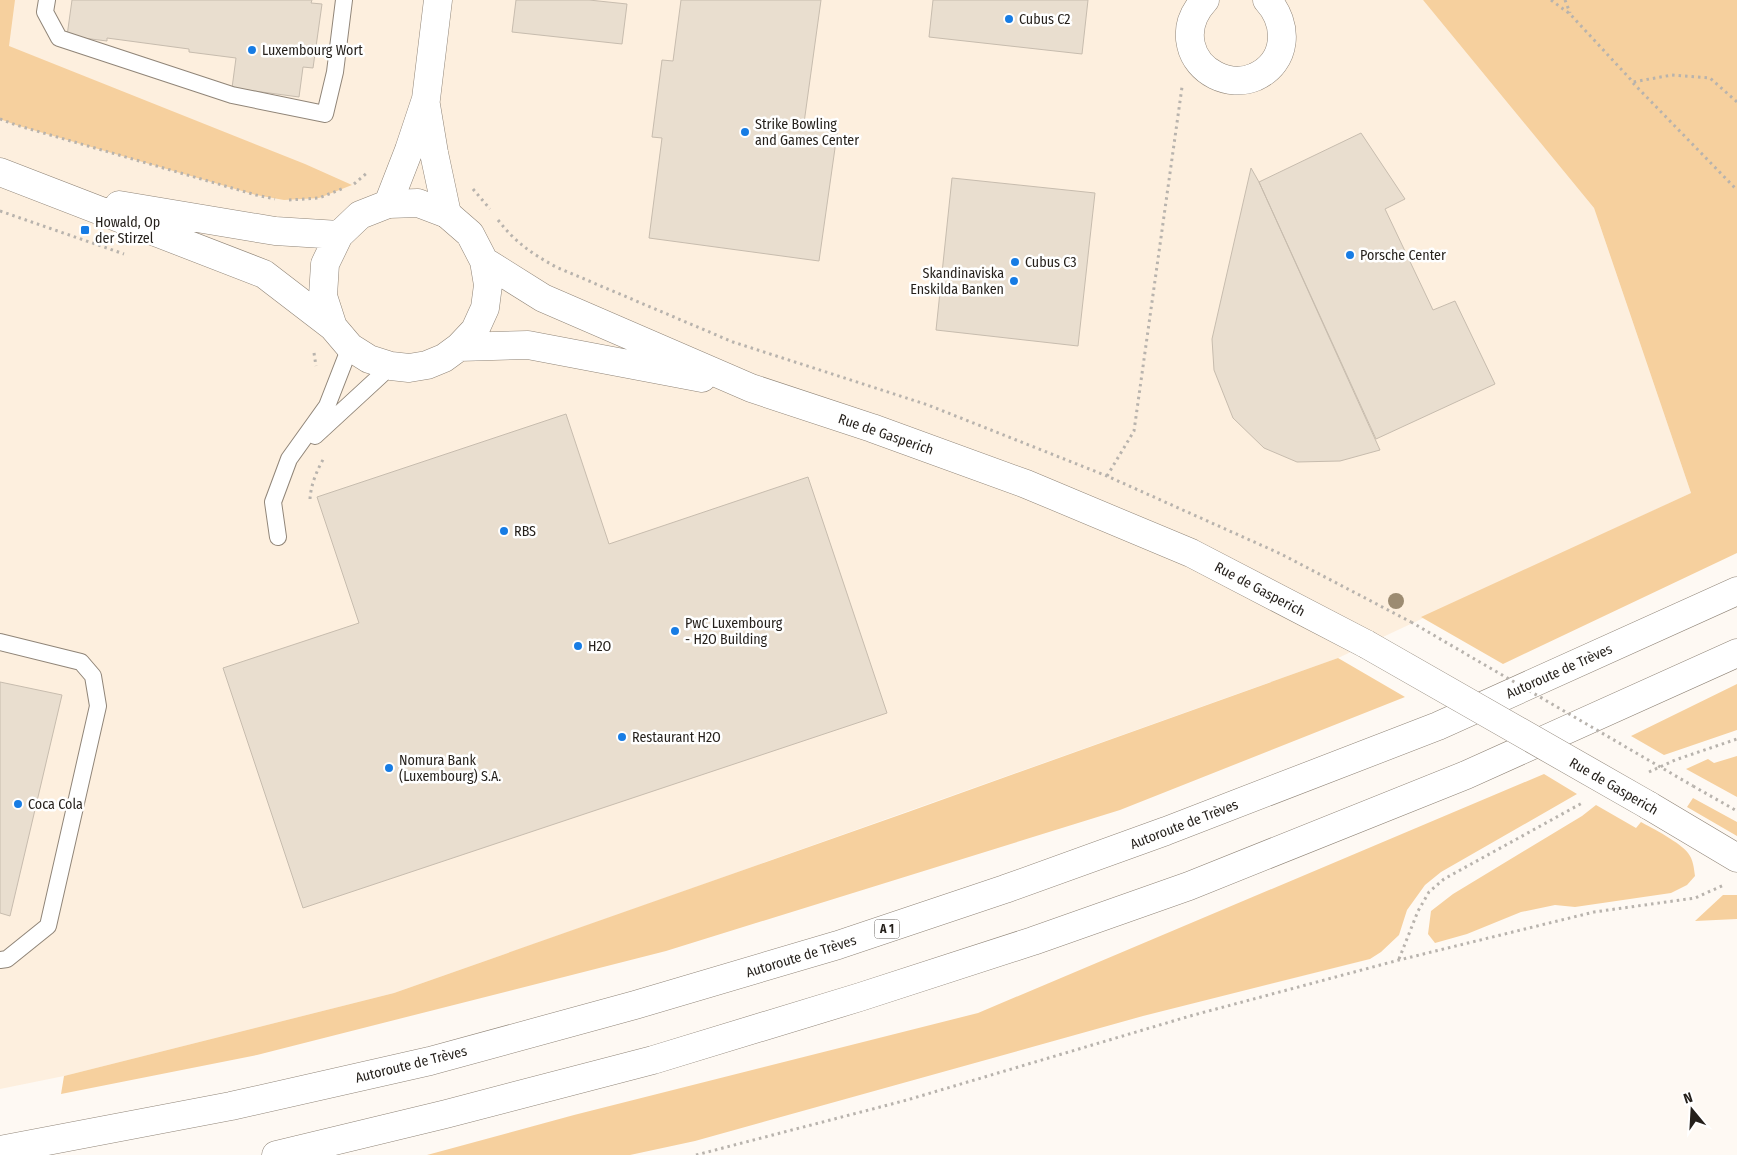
<svg xmlns="http://www.w3.org/2000/svg" width="1737" height="1155" viewBox="0 0 1737 1155" font-family="'Fira Sans Condensed',sans-serif">
  <rect width="100%" height="100%" fill="#fef9f3"/>
  <path fill="#fdefde" d="M0,0h1423l171,208 97,285 -353,165 -676,241 -268,94 -330,83 -64,13z"/>
  <path fill="#f6d09e" d="M0,0h15l-6,46 296,118 47,21 -33,13 -35,2 -28,-5 -240,-70 -16,-6z
    M1423,0h314v553l-234,111 -82,-47 270,-124 -97,-285z
    M1338,658l67,39 -285,113 -454,141 -409,104 -196,39 3,-18 330,-83 514,-181z
    M1737,684v46l-73,25 -33,-19z
    M1737,756v41l-51,-28 22,-10 6,4z
    M1544,774l33,20 -136,78 -16,13 -18,25 -8,25 -18,17 -11,7 -227,57 -448,125 -65,14h-203l147,-40 404,-102z
    M1693,798l44,24v14l-50,-29z
    M1596,805l40,23 5,-6c11,6 40,21 47,31 5,6 6,15 7,23l-8,9 -16,8 -96,14 -20,-2 -34,7 -54,22 -32,9 -7,-9 3,-23 22,-17 129,-78z
    M1723,895h14v24l-42,2z"/>
  <path fill="#e9decf" stroke="#c7bcae" d="M72,0h240l-1,3 11,1 -9,64 -10,-1 -4,30 -67,-9 4,-30 -47,-6v-3l-82,-11v3l-40,-5z
    M516,0h73l38,4 -5,40 -110,-12z
    M681,0h140l-17,123 34,4 -19,134 -170,-23 13,-100 -10,-1 10,-77 11,1z
    M933,0h155l-6,54 -153,-17z
    M1361,133l44,66 -20,10 48,101 22,-9 40,83 -119,55 -117,-257z
    M1251,168l8,14 121,268 -40,11 -43,1 -33,-14 -31,-30 -19,-48 -2,-31z
    M952,178l143,15 -17,153 -142,-16z
    M566,414l43,130 199,-67 79,236 -584,195 -80,-240 136,-45 -42,-126z
    M0,682l62,13 -52,221 -10,-3z"/>
  <g fill="none" stroke-linecap="round" stroke-linejoin="round">
    <defs>
      <path id="lane" d="M47,0l-2,12 14,26 173,57 93,19 10,-42 9,-72
        M315,436l76,-70
        M278,537l-5,-35 16,-43 38,-53 23,-59
        M0,642l81,20 12,14 5,30 -50,220 -41,33 -7,1"/>
      <path id="street" d="M1205,0c-12,13 -18,28 -14,45 6,27 38,43 64,32 33,-15 34,-53 12,-77
        M426,105l8,48 13,61
        M388,204l21,-54 17,-51 12,-99"/>
      <path id="secondary" d="M0,172l264,102 69,53 17,20 19,12 22,7 18,2 18,-3 17,-7 15,-11 16,-17 10,-22 3,-23 -4,-24 -14,-27 -23,-20 -29,-11 -30,1 -28,11 -21,20 -14,29 -2,32 10,31
        M119,205l156,26 64,4
        M484,261l59,37 208,90 121,40 154,56 165,69 175,91
        M459,347l69,-2 174,33
        M1648,805l89,53"/>
      <path id="highway" d="M0,1150l231,-44 199,-45 205,-56 203,-60 167,-56 161,-58 272,-105 299,-135
        M276,1155l170,-41 207,-54 207,-63 173,-56 156,-55 277,-111 271,-122"/>
    </defs>
    <use href="#lane" stroke="#908578" stroke-width="18"/>
    <use href="#street" stroke="#908578" stroke-width="29"/>
    <use href="#secondary" stroke="#908578" stroke-width="29"/>
    <use href="#highway" stroke="#908578" stroke-width="29"/>
    <path stroke="#b8b3ad" stroke-width="3" stroke-dasharray="2.5 4" stroke-linecap="butt" d="M1551,0l19,14 63,68 39,-7 38,3 27,24
      M1565,0l5,13
      M1633,83l104,107
      M0,119l16,6 240,70 19,4
      M354,184l14,-12
      M473,189l17,20
      M289,200l30,-2 25,-10
      M0,211l124,43
      M498,220c18,23 33,33 58,47l177,75 195,63 179,71 174,78 130,68
      M314,353l2,13
      M1107,476l27,-45 48,-344
      M310,499c1,-15 7,-29 14,-41
      M1649,772l26,-12 62,-21
      M1693,786l44,25
      M1399,959l19,-48 11,-19 15,-13 140,-77
      M696,1155l211,-55 283,-84 209,-56 195,-48 101,-14 29,-13"/>
    <use href="#lane" stroke="#fff" stroke-width="16"/>
    <use href="#street" stroke="#fff" stroke-width="28"/>
    <use href="#secondary" stroke="#fff" stroke-width="28"/>
    <use href="#highway" stroke="#fff" stroke-width="28"/>
    <defs>
      <path id="secondary-bridge" d="M1366,644l282,161"/>
    </defs>
    <use href="#secondary-bridge" stroke="#908578" stroke-width="29" stroke-linecap="butt"/>
    <path stroke="#b8b3ad" stroke-width="3" stroke-dasharray="2.5 4" stroke-linecap="butt" d="M1411,622l282,164"/>
    <use href="#secondary-bridge" stroke="#fff" stroke-width="28"/>
  </g>
  <circle fill="#9c8b71" cx="1396" cy="601" r="8"/>
  <g fill="#177ce4" stroke="#fff" stroke-width="2">
    <circle cx="1009" cy="19" r="5"/>
    <circle cx="252" cy="50" r="5"/>
    <circle cx="745" cy="132" r="5"/>
    <rect x="80" y="225" width="10" height="10" rx="2.5"/>
    <circle cx="1350" cy="255" r="5"/>
    <circle cx="1015" cy="262" r="5"/>
    <circle cx="1014" cy="281" r="5"/>
    <circle cx="504" cy="531" r="5"/>
    <circle cx="675" cy="631" r="5"/>
    <circle cx="578" cy="646" r="5"/>
    <circle cx="622" cy="737" r="5"/>
    <circle cx="389" cy="768" r="5"/>
    <circle cx="18" cy="804" r="5"/>
  </g>
  <g text-anchor="middle" stroke-width="5" stroke-linejoin="round" paint-order="stroke">
    <rect fill="#fff" stroke="#66625f" stroke-width="1" x="874.5" y="919.5" width="25" height="19" rx="4"/>
    <g font-size="12" font-weight="bold" fill="#241f1a">
      <text x="887" y="933">A 1</text>
    </g>
    <g font-size="14" fill="#241f1a" stroke="#fff" text-anchor="start">
      <text x="1019" y="24">Cubus C2</text>
      <text x="262" y="55">Luxembourg Wort</text>
      <text x="755" y="129">Strike Bowling<tspan x="755" dy="16">and Games Center</tspan></text>
      <text x="95" y="227">Howald, Op<tspan x="95" dy="16">der Stirzel</tspan></text>
      <text x="1360" y="260">Porsche Center</text>
      <text x="1025" y="267">Cubus C3</text>
      <text x="1004" y="278" text-anchor="end">Skandinaviska<tspan x="1004" dy="16">Enskilda Banken</tspan></text>
      <text x="514" y="536">RBS</text>
      <text x="685" y="628">PwC Luxembourg<tspan x="685" dy="16">- H2O Building</tspan></text>
      <text x="588" y="651">H2O</text>
      <text x="632" y="742">Restaurant H2O</text>
      <text x="399" y="765">Nomura Bank<tspan x="399" dy="16">(Luxembourg) S.A.</tspan></text>
      <text x="28" y="809">Coca Cola</text>
    </g>
    <g font-size="14" fill="#241f1a" stroke="#fff">
      <text transform="translate(886 434) rotate(19)" y="5">Rue de Gasperich</text>
      <text transform="translate(1260 589) rotate(28)" y="5">Rue de Gasperich</text>
      <text transform="translate(1559 671) rotate(-24)" y="5">Autoroute de Trèves</text>
      <text transform="translate(1614 786) rotate(30)" y="5">Rue de Gasperich</text>
      <text transform="translate(1184 824) rotate(-21)" y="5">Autoroute de Trèves</text>
      <text transform="translate(801 956) rotate(-17)" y="5">Autoroute de Trèves</text>
      <text transform="translate(411 1064) rotate(-14)" y="5">Autoroute de Trèves</text>
    </g>
  </g>
  <g transform="translate(1692 1110) rotate(342)" stroke="#ffffff" stroke-width="4" paint-order="stroke">
  <path d="M0-4L9 19L0 12L-9 19Z" fill="#241f1a"/>
  <text y="-8" font-size="14" font-weight="bold" text-anchor="middle" fill="#241f1a">N</text>
  </g>
</svg>
